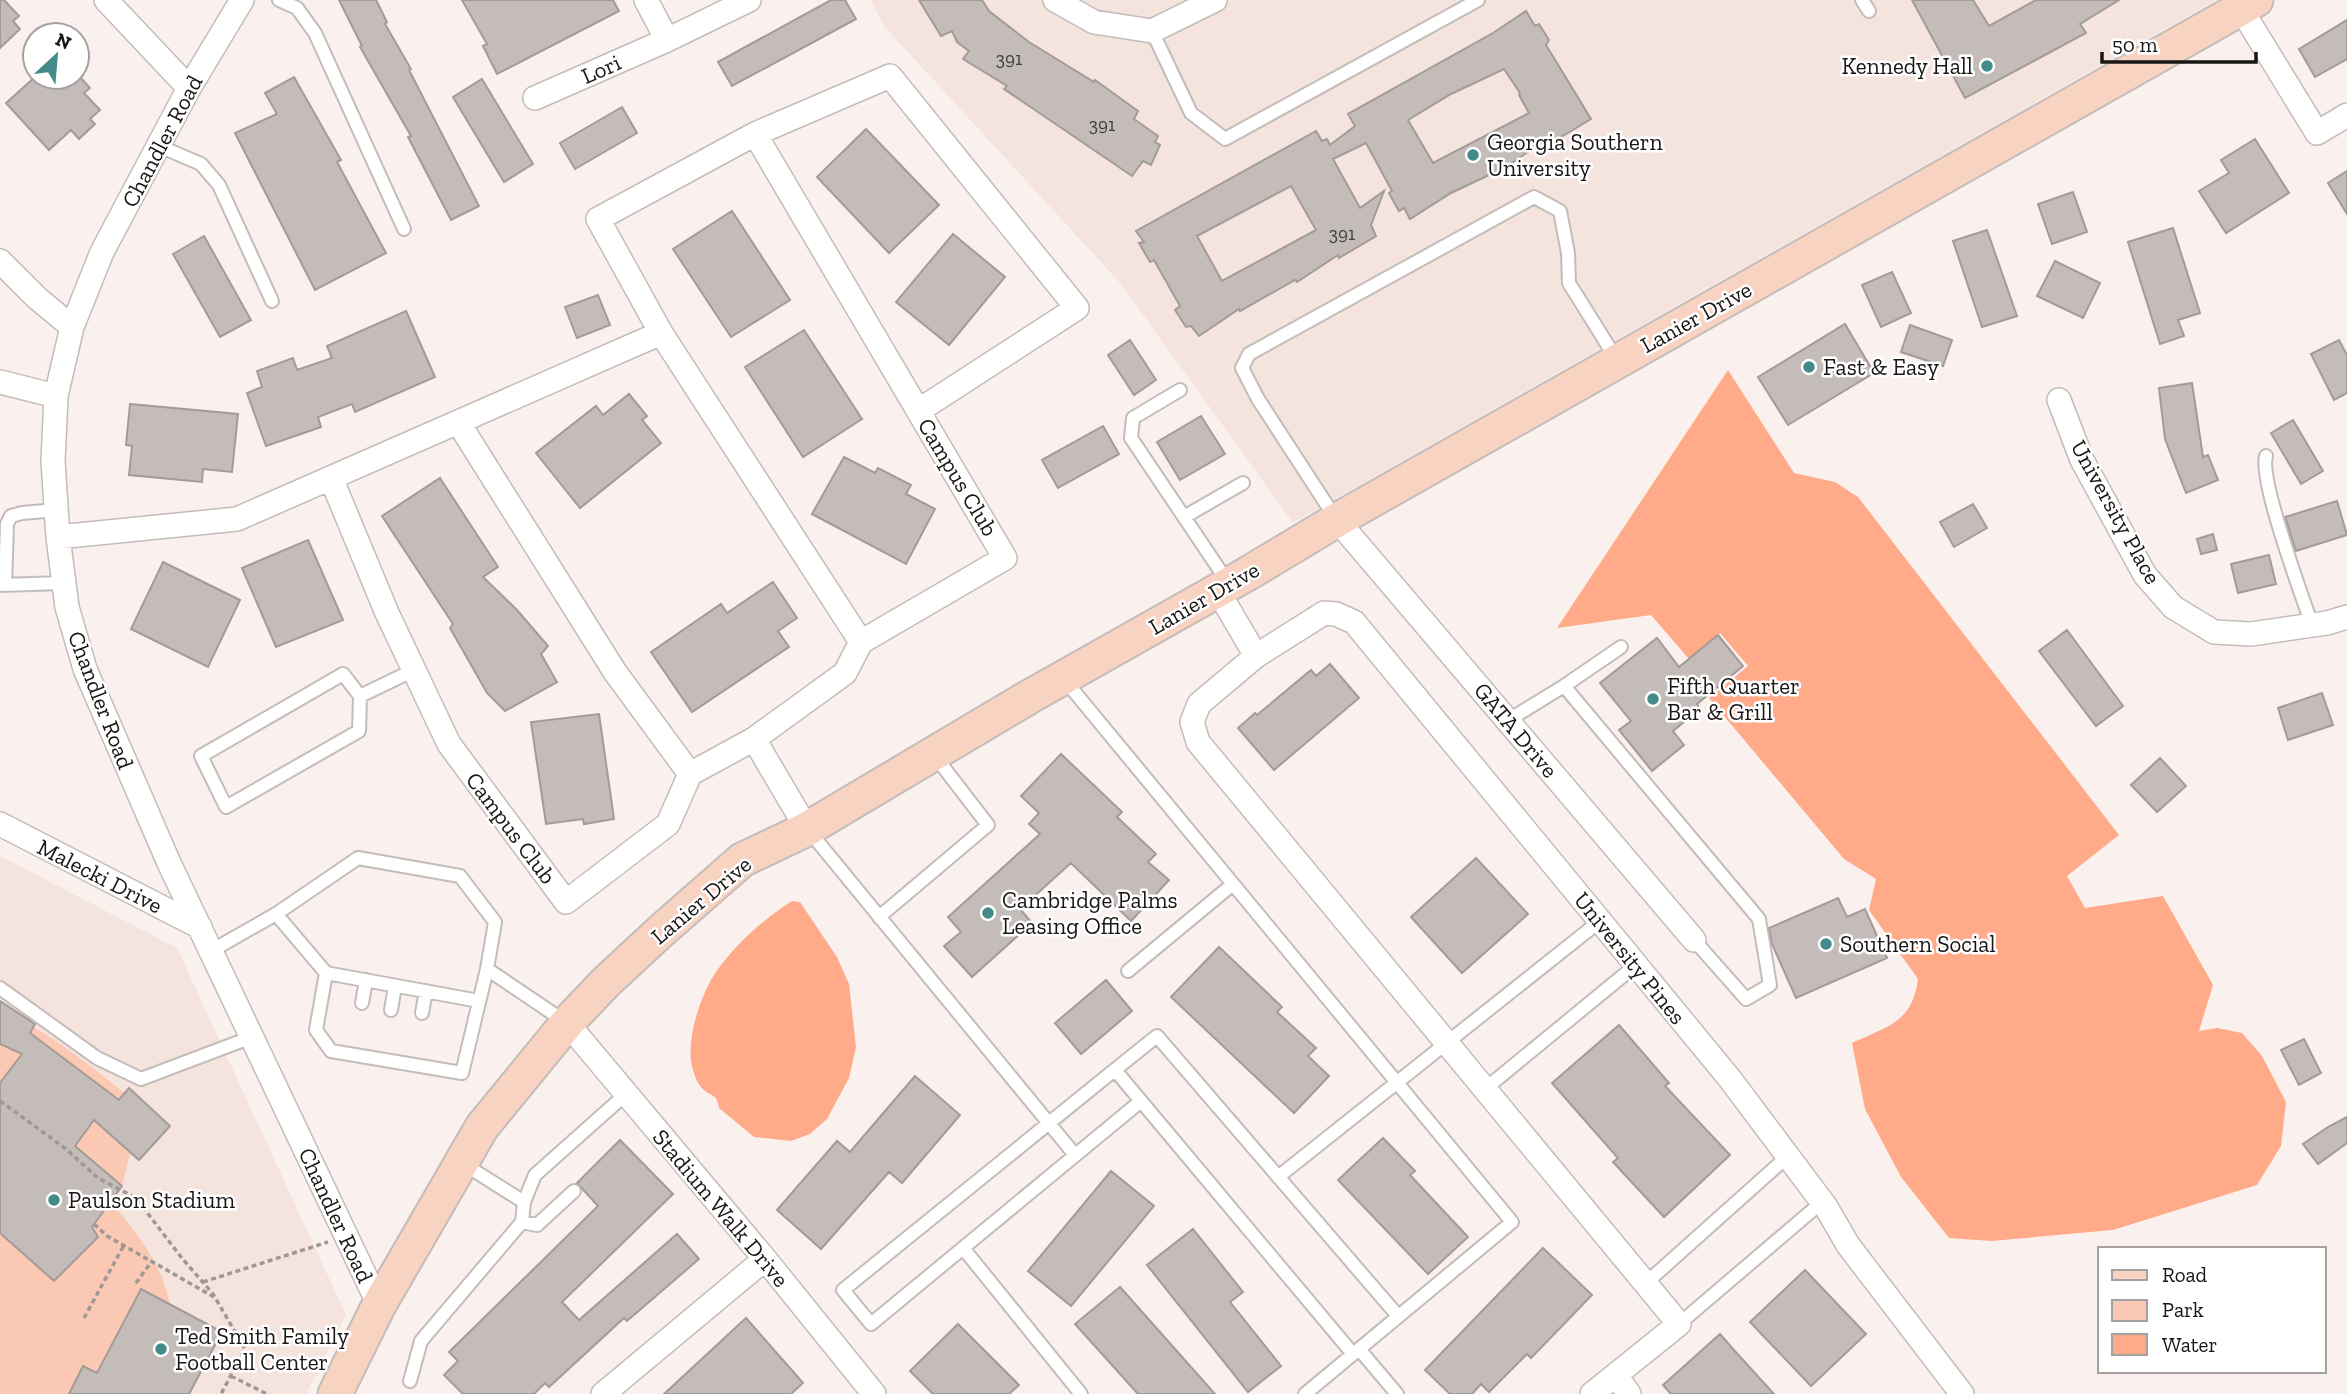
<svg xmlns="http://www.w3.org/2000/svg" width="2347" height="1394" viewBox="0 0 2347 1394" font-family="'Zilla Slab',serif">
  <rect width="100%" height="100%" fill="#faf1ee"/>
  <path fill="#f4e4dd" d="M871,0h1345l-923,523 -173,-240 -236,-257z
    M0,856l177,92 169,367 -40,79h-306z"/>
  <path fill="#fbc8b4" d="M0,1007c51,28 98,62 141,101l-19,78 -28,-3c36,41 81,89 77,147 -1,21 -9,43 -14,64h-157z"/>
  <path fill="#fa8" d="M1728,370l66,103 41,9 23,15 261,338 -52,41 18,32 78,-12 50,89 -14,46 18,-3 25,5 20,23 24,46 -5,44 -24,39 -144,45 -121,11 -43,-3 -48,-61 -36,-68 -13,-66c36,-17 60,-20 66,-64l-49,-69 7,-31 -32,-20 -135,-161 39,-32 -28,-33 -31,26 -38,-44 -94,13z
    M792,901l8,1 37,55 12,27 7,63 -7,31 -22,41 -17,15 -19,7 -37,-4 -35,-29c-3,-16 -7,-10 -16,-19 -5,-4 -8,-12 -10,-19 -9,-27 8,-78 25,-101 20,-27 46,-50 74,-68z"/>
  <path fill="#c4bcb9" stroke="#a39b98" stroke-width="2" fill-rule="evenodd" d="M0,0h4l15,16 -6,5 7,8 -20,19z
    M339,0h37l11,22 -2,2 26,45 -2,1 70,136 -28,14 -43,-83 3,-1 -51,-89 2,-1z
    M462,0h151l6,11 -122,63 -14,-28 4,-2z
    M831,0h14l11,19 -124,67 -14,-24z
    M919,0h63l7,11 40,31 65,40 1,-2 43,31 -4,8 24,17 -3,6 5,3 -9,20 -8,-4 -11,15 -128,-87 3,-3 -44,-27 6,-8 -12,-9 -5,-11 -11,5z
    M1912,0h61l16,26 47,-26h83l-39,24 6,9 -121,65z
    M1526,11l9,15 4,-2 10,16 -3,5 45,74 -40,24 -2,-5 -45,30 -53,25 -41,26 -6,-11 -5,3 -10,-18 3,-2 -26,-48 -33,16 27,49 24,-17 -13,34 5,11 -37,22 -1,-3 -41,27 -2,-2 -55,31 -1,-2 -40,27 -8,-10 -5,1 -11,-17 5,-4 -26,-46 -4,2 -11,-19 5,-1 -8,-11 180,-100 6,10 5,-2 3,6 25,-19 -7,-12 145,-81zM1504,69l16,24 -1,2 10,18 -96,50 -25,-43 43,-26zM1291,186l25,44 -94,51 -25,-45z
    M2347,20v39l-32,18 -16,-28z
    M35,77h45l10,11 -6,5 16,17 -10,9 5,5 -16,15 -8,-9 -22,20 -43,-47z
    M294,77l47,83 -4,2 49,91 -71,37 -80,-157 42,-19 -12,-21z
    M482,79l51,85 -29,18 -51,-85z
    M622,107l15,26 -62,36 -15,-26z
    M866,129l73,76 -50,48 -72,-76z
    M2255,139l34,54 -63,40 -27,-42 30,-18 -8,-13z
    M2347,171v43l-19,-31z
    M2073,192l14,40 -35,12 -14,-40z
    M732,211l58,89 -59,37 -58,-88z
    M2173,228l27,85 -22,7 6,16 -24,8 -32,-102z
    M1987,230l30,86 -35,11 -29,-86z
    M953,234l52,43 -56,68 -53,-43z
    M204,236l47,84 -31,17 -47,-83z
    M2055,261l45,22 -17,35 -46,-22z
    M1892,272l19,41 -30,14 -19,-42z
    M598,295l12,30 -33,13 -12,-31z
    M406,311l29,66 -80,35 -3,-8 -34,13 3,10 -55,19 -19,-53 15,-6 -5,-16 36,-13 4,12 35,-12 -5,-12z
    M1845,324l29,49 -86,52 -30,-48z
    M1910,325l42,15 -9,26 -42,-14z
    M804,330l58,89 -59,38 -58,-90z
    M1130,340l26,40 -22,15 -26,-40z
    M2339,340l8,15v38l-13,7 -23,-46z
    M2192,383l11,74 5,-2 10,25 -32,13 -21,-54 -6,-51z
    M629,394l18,22 -5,4 19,23 -81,65 -44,-55 60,-47 7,9z
    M130,404l108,10 -6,58 -29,-3 -1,13 -73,-7 3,-29 -6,-1z
    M1201,416l24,38 -45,26 -23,-38z
    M2293,420l30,51 -22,13 -30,-51z
    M1103,426l16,28 -61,34 -16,-28z
    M844,457l31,16 3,-5 33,17 -5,9 29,15 -29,55 -94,-50z
    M440,478l58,89 -15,10 34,33 31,36 -7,8 16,28 -52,29 -18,-18 -37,-65 3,-4 -71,-108z
    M2337,501l10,34 -51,16 -11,-34z
    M1973,504l14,24 -33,19 -14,-25z
    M2213,534l4,16 -16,4 -4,-15z
    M308,540l35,80 -67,27 -34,-79z
    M2269,555l7,29 -38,9 -7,-29z
    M163,562l77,38 -32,67 -77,-38z
    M773,582l24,36 -19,13 11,16 -97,65 -41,-60 70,-48 6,9z
    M2067,630l56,76 -27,20 -57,-75z
    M1718,635l25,31 -46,38 3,5 -27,22 11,14 -32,26 -33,-41 12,-9 -31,-38 57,-45 22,29z
    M1330,664l29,34 -85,72 -36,-42 17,-15 2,2 54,-45 5,6z
    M2322,693l11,32 -45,15 -10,-32z
    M599,714l15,105 -30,5 -1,-5 -37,5 -15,-102z
    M1061,754l61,58 -5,5 39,37 -8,8 21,18 -38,41 -60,-58 -51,46 12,14 -60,54 -28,-31 17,-14 -13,-15 92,-83 -11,-10 10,-11 -18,-17z
    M2160,758l26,28 -29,26 -26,-27z
    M1476,858l52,56 -66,59 -51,-56z
    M1838,898l9,19 18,-8 22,49 -91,40 -24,-54 -3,-16z
    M1219,947l63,60 -5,5 39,36 -8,8 21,20 -35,37 -123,-116z
    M1106,980l26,31 -51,43 -26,-31z
    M0,1001l35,23 -5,9 89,67 10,-12 41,38 -31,34 -45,-40 -19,26 47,40 -30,41 6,10 -44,44 -54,-48v-150l22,-29 -22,-10z
    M1619,1025l50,58 -4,3 65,69 -66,62 -51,-55 5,-4 -66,-75z
    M2304,1039l17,34 -22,12 -18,-35z
    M915,1076l45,39 -58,68 -13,-11 -68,77 -44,-39 60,-69 13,11z
    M2347,1117v26l-29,21 -15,-20 25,-17z
    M1383,1138l32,33 -5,4 58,62 -40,37 -90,-94z
    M620,1140l53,54 -111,108 17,18 98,-86 22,25 -72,62 -3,-3 -75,69 -4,-4 -11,11h-71l-19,-19 14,-14 -9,-9 149,-146 -21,-23z
    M1111,1171l43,35 -83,100 -43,-35z
    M1193,1229l50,63 -13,10 51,64 -33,26 -101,-127z
    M1543,1248l49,47 -61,63 -4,-4 -38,38 -8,-8 -9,10h-22l-25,-24z
    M1805,1270l61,64 -55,52 -61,-64z
    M1120,1287l95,107h-77l-63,-70z
    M141,1289l81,43 -33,62h-120l14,-28 14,7z
    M746,1318l57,65 -12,11h-127z
    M958,1324l61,61 -10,9h-76l-23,-23z
    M1720,1334l13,15 41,45h-103l-8,-9z"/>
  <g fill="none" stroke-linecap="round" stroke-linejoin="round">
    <defs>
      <path id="lane" d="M279,0l18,8 18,25 89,196
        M1862,0l7,11
        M1152,31l39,82 34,26 253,-139
        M159,146l42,18 18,21 53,116
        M1180,390l-47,28 -2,20 98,146
        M2266,456c-7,24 36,140 46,169
        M1184,517l59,-34
        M1336,519l-78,-120 -16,-31 7,-14 285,-157 26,14 8,42 1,30 48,77
        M0,585l64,-2
        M5,585l2,-61 4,-8 11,-3 34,-3
        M1063,678l449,544 -207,172
        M1564,686l57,-39
        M360,696l-17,-22 -142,82 25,51 133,-76 1,-35 54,-26
        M1507,721l57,-35 195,233 11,66 -24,14 -52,-59
        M809,831l266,324
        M879,917l109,-92 -54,-70
        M211,951l65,-37 82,-56 102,18 35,46 -8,47 -25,104 -131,-22 -15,-21 10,-57 -50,-59
        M487,969l80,54
        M1128,971l105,-87
        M326,973l153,28
        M0,988l97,70 44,21 111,-42
        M362,1003l4,-23
        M391,1010l4,-24
        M422,1013l4,-22
        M1115,1070l26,31 -270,223 -28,-34c105,-85 209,-170 314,-254l241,280
        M1485,1089l151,-124
        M1141,1101l212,253
        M462,1163l62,39
        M1278,1177l322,-256
        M522,1222l15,3 37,-34
        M963,1248l118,146
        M1646,1283l142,-127
        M1679,1324l143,-122
        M1359,1349l38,45
        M410,1381l11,-40 101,-119 2,-20 11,-27 91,-81"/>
      <path id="street" d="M106,0l83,88
        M242,0l-53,88 -87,164 -30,75 -16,69 -3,65 5,76 9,70 18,62 84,194 210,442
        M646,0l21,40
        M1055,0l39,22 58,9 63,-31
        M2241,9l76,124 30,-18
        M535,98l132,-58 82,-40
        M755,134l135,-58 187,232 -159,103
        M0,261l37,37 35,29
        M661,333l200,309
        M0,382l56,14
        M2059,400l23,60 63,115 28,32 41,25 37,2 76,-11 20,-6
        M458,422l157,250 75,102
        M1337,520l357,420
        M58,537l179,-18 424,-186 -63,-114 157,-85 250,424 -144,84 -16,31 -91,66 -64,35 -22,50 -102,78 -117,-158 -62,-131 -56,-135
        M1218,591l38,65
        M754,739l53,90
        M0,824l200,103
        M567,1023l198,236 109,135
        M1616,1375l13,19
        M603,1394l162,-135
        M1592,1394l87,-70 -481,-582 -6,-20 7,-18 57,-48 68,-43 12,1 18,8 376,457 96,128 22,38 114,149"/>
      <path id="secondary" d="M335,1394l44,-89 103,-178 85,-104 39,-41 55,-51 81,-71 65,-31 222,-132 218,-123 90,-54 919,-520"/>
    </defs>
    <use href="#lane" stroke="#c4bcb9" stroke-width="16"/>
    <use href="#street" stroke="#c4bcb9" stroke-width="26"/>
    <use href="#secondary" stroke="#c4bcb9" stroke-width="37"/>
    <path stroke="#9f9896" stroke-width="3.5" stroke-dasharray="5 3.5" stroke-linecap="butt" d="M0,1101l66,48 32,29 38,20 45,59 32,37 32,55 -24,45
      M94,1224l13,12 107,61
      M203,1282l125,-40
      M136,1283l16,-22
      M84,1318l40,-73
      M231,1376l36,18"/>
    <use href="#lane" stroke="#fff" stroke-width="12"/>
    <use href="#street" stroke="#fff" stroke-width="23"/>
    <use href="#secondary" stroke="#f8d3c2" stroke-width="33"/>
  </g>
  <g fill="#438b88" stroke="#fff" stroke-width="2.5">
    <circle cx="1987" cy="66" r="7"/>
    <circle cx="1473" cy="155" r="7"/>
    <circle cx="1809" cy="367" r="7"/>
    <circle cx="1653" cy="699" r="7"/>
    <circle cx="988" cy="913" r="7"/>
    <circle cx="1826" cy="944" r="7"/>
    <circle cx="54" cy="1200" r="7"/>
    <circle cx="161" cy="1349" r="7"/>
  </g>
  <g text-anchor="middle" stroke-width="5" stroke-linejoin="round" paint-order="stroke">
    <g font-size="19" fill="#43403d">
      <text x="1009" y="65">391</text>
      <text x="1102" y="131">391</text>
      <text x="1342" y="240">391</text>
    </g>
    <g font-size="23" fill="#181614" stroke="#fff" text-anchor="start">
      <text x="1973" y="74" text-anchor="end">Kennedy Hall</text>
      <text x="1487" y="150">Georgia Southern<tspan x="1487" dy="26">University</tspan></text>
      <text x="1823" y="375">Fast &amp; Easy</text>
      <text x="1667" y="694">Fifth Quarter<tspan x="1667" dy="26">Bar &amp; Grill</tspan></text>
      <text x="1002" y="908">Cambridge Palms<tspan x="1002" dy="26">Leasing Office</tspan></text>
      <text x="1840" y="952">Southern Social</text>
      <text x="68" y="1208">Paulson Stadium</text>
      <text x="175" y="1344">Ted Smith Family<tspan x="175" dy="26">Football Center</tspan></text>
    </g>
    <g font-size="23" fill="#181614" stroke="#fff">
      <text transform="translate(601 69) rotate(-24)" y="8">Lori</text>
      <text transform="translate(162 141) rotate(-62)" y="8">Chandler Road</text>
      <text transform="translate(1696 317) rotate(-29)" y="8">Lanier Drive</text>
      <text transform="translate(958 477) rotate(59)" y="8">Campus Club</text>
      <text transform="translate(2116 512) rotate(61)" y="8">University Place</text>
      <text transform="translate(1204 598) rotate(-30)" y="8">Lanier Drive</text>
      <text transform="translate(101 700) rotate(69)" y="8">Chandler Road</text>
      <text transform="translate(1516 730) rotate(50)" y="8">GATA Drive</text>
      <text transform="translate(511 828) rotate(53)" y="8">Campus Club</text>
      <text transform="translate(100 876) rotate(27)" y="8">Malecki Drive</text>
      <text transform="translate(701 900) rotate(-40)" y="8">Lanier Drive</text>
      <text transform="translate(1630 958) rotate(51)" y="8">University Pines</text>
      <text transform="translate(721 1208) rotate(50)" y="8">Stadium Walk Drive</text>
      <text transform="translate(336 1215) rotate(65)" y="8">Chandler Road</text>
    </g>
  </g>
  <rect x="2098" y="1247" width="228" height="126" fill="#ffffff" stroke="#a3a2a1" stroke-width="2"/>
  <rect x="2112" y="1270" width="35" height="10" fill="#f8d3c2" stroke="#a3a2a1" stroke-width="2"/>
  <text x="2162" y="1282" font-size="21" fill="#181614">Road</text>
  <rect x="2112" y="1300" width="35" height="21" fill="#fbc8b4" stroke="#a3a2a1" stroke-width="2"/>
  <text x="2162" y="1317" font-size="21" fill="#181614">Park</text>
  <rect x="2112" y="1334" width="35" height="21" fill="#ffaa88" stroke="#a3a2a1" stroke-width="2"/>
  <text x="2162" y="1352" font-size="21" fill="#181614">Water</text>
  <g transform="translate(56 56) rotate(26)"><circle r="33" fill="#ffffff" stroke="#a3a2a1" stroke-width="2"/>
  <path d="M0-5L12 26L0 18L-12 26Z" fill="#438b88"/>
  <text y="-10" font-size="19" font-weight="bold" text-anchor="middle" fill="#181614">N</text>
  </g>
  <path d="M2102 52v10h154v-10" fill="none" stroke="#181614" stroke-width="3.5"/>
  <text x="2112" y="52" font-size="21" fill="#181614" stroke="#ffffff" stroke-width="5" paint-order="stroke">50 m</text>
</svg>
